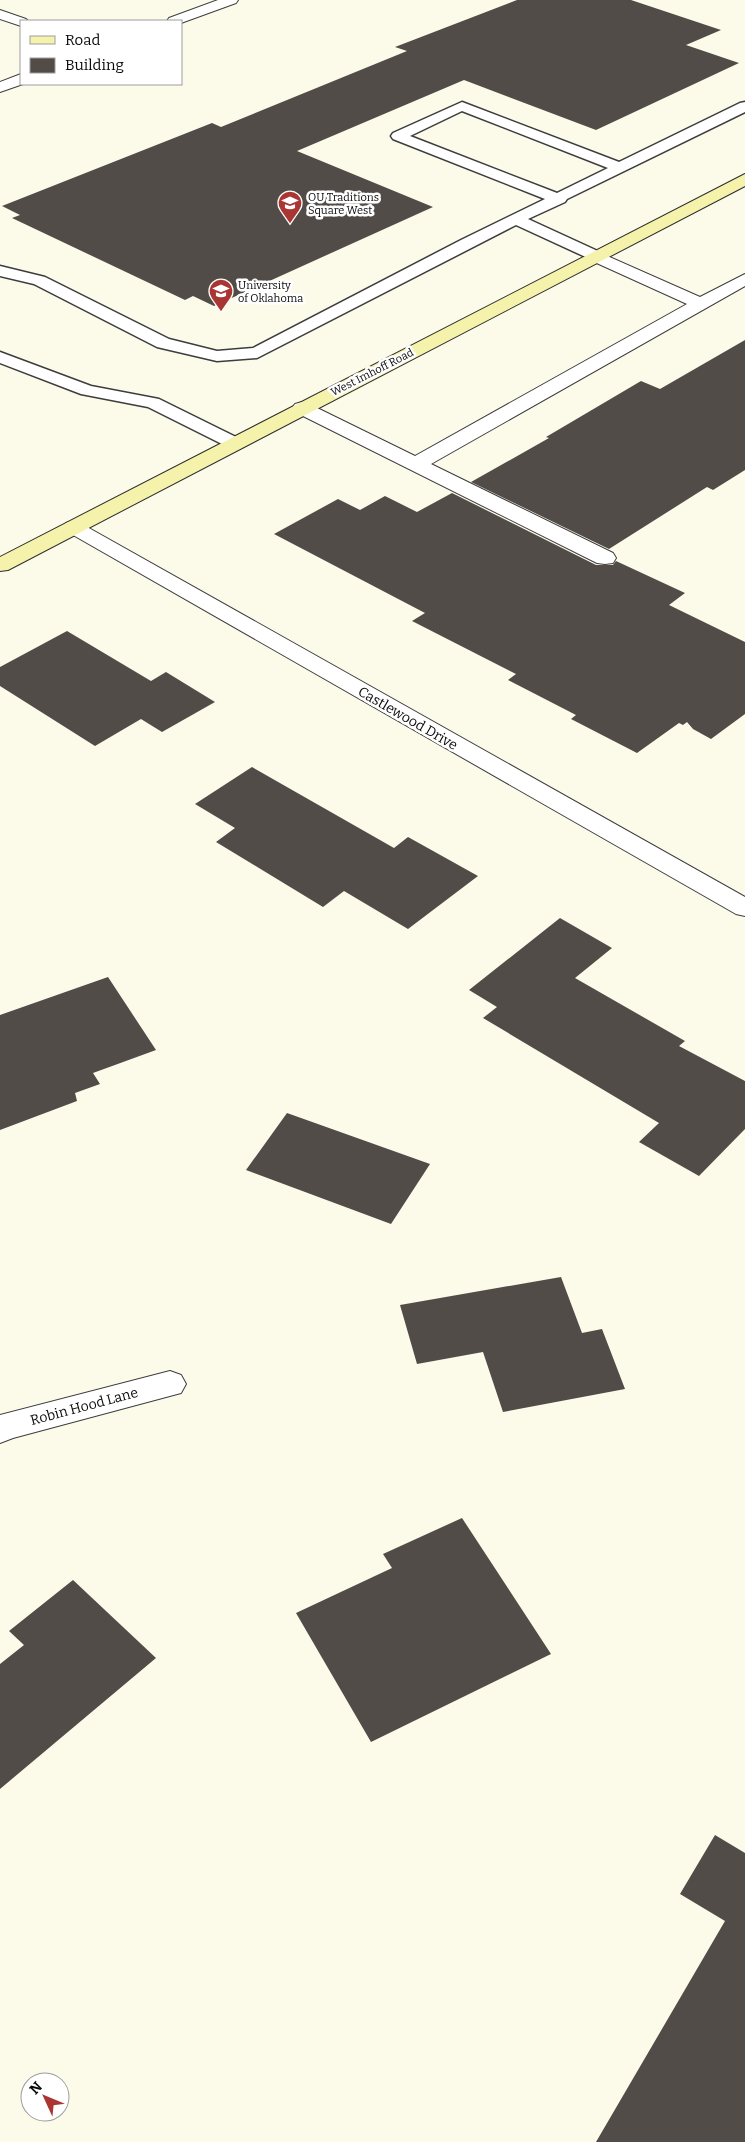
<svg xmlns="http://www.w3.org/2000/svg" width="745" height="2142" viewBox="0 0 745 2142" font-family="Bitter,serif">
  <rect width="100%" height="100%" fill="#fcfae9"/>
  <path fill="#514c48" d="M517,0h114l90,30 -35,15 53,18 -143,67 -132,-50 -167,71 136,56 -219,99 -21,-10 -8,4 -173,-82 8,-3 -18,-9 210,-83 9,4 186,-76 -12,-4z
    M745,340v130l-32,20 -6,-3 -98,62 -138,-67 78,-44 -3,-1 95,-56 19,8z
    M452,493l144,72h17l3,-4 69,32 -16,12 76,37v72l-34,25 -18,-10 -6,-7 -4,3 -4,-2 -42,30 -66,-34 5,-4 -68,-35 8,-6 -104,-53 13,-8 -151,-79 64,-35 22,11 25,-14 32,16z
    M67,631l84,50 15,-9 49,30 -53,30 -21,-13 -46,27 -95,-60v-19z
    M252,767l142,81 14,-11 70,39 -70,53 -64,-38 -21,16 -107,-65 19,-14 -40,-24z
    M560,918l52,30 -37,30 110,63 -6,5 66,35v48l-46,47 -60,-34 20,-19 -176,-105 14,-11 -28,-17z
    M108,977l48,73 -63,23 7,11 -25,9 2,8 -77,29v-115z
    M287,1113l143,51 -39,60 -145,-54z
    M561,1277l21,56 20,-4 23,60 -122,23 -20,-60 -66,12 -17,-59z
    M462,1518l89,136 -180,88 -75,-129 96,-45 -9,-14z
    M73,1580l83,78 -156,131v-125l24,-19 -15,-14z
    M715,1835l30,18v289h-149l129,-221 -45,-27z"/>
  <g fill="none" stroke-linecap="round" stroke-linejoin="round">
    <defs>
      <path id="lane" d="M462,102l157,60 121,-59 5,-1v10l-178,87 -2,3 -37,17 74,34 2,3 -2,3h-12l-74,-34 -259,133 -40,3 -60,-14 -123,-63 -34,-8v-10l45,11 124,62 48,12 36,-3 208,-108 84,-41 -152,-60 -2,-3 2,-3zM462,111l146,57 -51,25 -147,-57z
        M0,352l91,34 68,13 81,40 3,4 -3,4 -6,1 -6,-1 -80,-40 -67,-13 -81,-31z"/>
      <path id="street" d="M218,0h20l-2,3 -55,20v-2h-14l2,-3z
        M0,10l26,9 2,2h-7v5l-21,-7z
        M21,74l2,10 -23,8v-10z
        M596,251l104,46 45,-23v12l-314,178 182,89 3,5 -3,5 -8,1 -8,-1 -302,-151 -3,-4 3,-4 7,-2 7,2 106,52 272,-152 -97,-44 -3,-4 3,-4z
        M73,521l7,2 665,374v19l-9,-2 -670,-383 -3,-4 3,-4z
        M170,1371l11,4 5,9 -5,9 -168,45 -13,5v-28z"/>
      <path id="secondary" d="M745,174v12l-737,384 -8,1v-14z"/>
    </defs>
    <use href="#lane" stroke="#3d3d3d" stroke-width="3"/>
    <use href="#street" stroke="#3d3d3d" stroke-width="2"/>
    <use href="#secondary" stroke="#2c2c2c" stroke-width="2"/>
    <use href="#lane" fill="#fff" fill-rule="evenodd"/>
    <use href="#street" fill="#fff" fill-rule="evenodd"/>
    <use href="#secondary" fill="#f5f2ac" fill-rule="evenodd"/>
  </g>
  <defs>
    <symbol id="university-pin" viewBox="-11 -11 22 30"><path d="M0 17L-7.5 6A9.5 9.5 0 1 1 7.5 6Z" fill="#a93633" stroke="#fff"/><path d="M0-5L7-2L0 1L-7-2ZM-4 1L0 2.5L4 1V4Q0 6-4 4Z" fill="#fff"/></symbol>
  </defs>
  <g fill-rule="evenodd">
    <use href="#university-pin" x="276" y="189" width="28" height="38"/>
    <use href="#university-pin" x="207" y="277" width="28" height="38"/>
  </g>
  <g text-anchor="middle" stroke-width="5" stroke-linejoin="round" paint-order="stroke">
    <g font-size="11" fill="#0a0a0a" stroke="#fff" text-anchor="start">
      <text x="308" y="201">OU Traditions<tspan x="308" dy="13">Square West</tspan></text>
      <text x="238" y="289">University<tspan x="238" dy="13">of Oklahoma</tspan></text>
    </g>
    <g font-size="11" fill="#0a0a0a" stroke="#fff">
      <text transform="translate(372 372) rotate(-27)" y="4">West Imhoff Road</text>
    </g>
    <g font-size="14" fill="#0a0a0a" stroke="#fff">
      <text transform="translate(408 718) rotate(30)" y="5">Castlewood Drive</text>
      <text transform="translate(84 1406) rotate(-15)" y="5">Robin Hood Lane</text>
    </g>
  </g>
  <rect x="20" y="20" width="162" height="65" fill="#ffffff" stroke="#9d9d9d"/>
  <rect x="30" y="36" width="25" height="8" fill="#f5f2ac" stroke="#9d9d9d"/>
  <text x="65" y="45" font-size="15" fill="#0a0a0a">Road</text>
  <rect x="30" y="58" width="25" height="15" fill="#514c48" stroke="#9d9d9d"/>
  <text x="65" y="70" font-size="15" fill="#0a0a0a">Building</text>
  <g transform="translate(45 2097) rotate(314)"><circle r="24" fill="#ffffff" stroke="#9d9d9d"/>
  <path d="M0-4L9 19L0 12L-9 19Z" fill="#a93633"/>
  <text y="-8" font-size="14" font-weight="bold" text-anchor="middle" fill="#0a0a0a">N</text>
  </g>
</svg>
